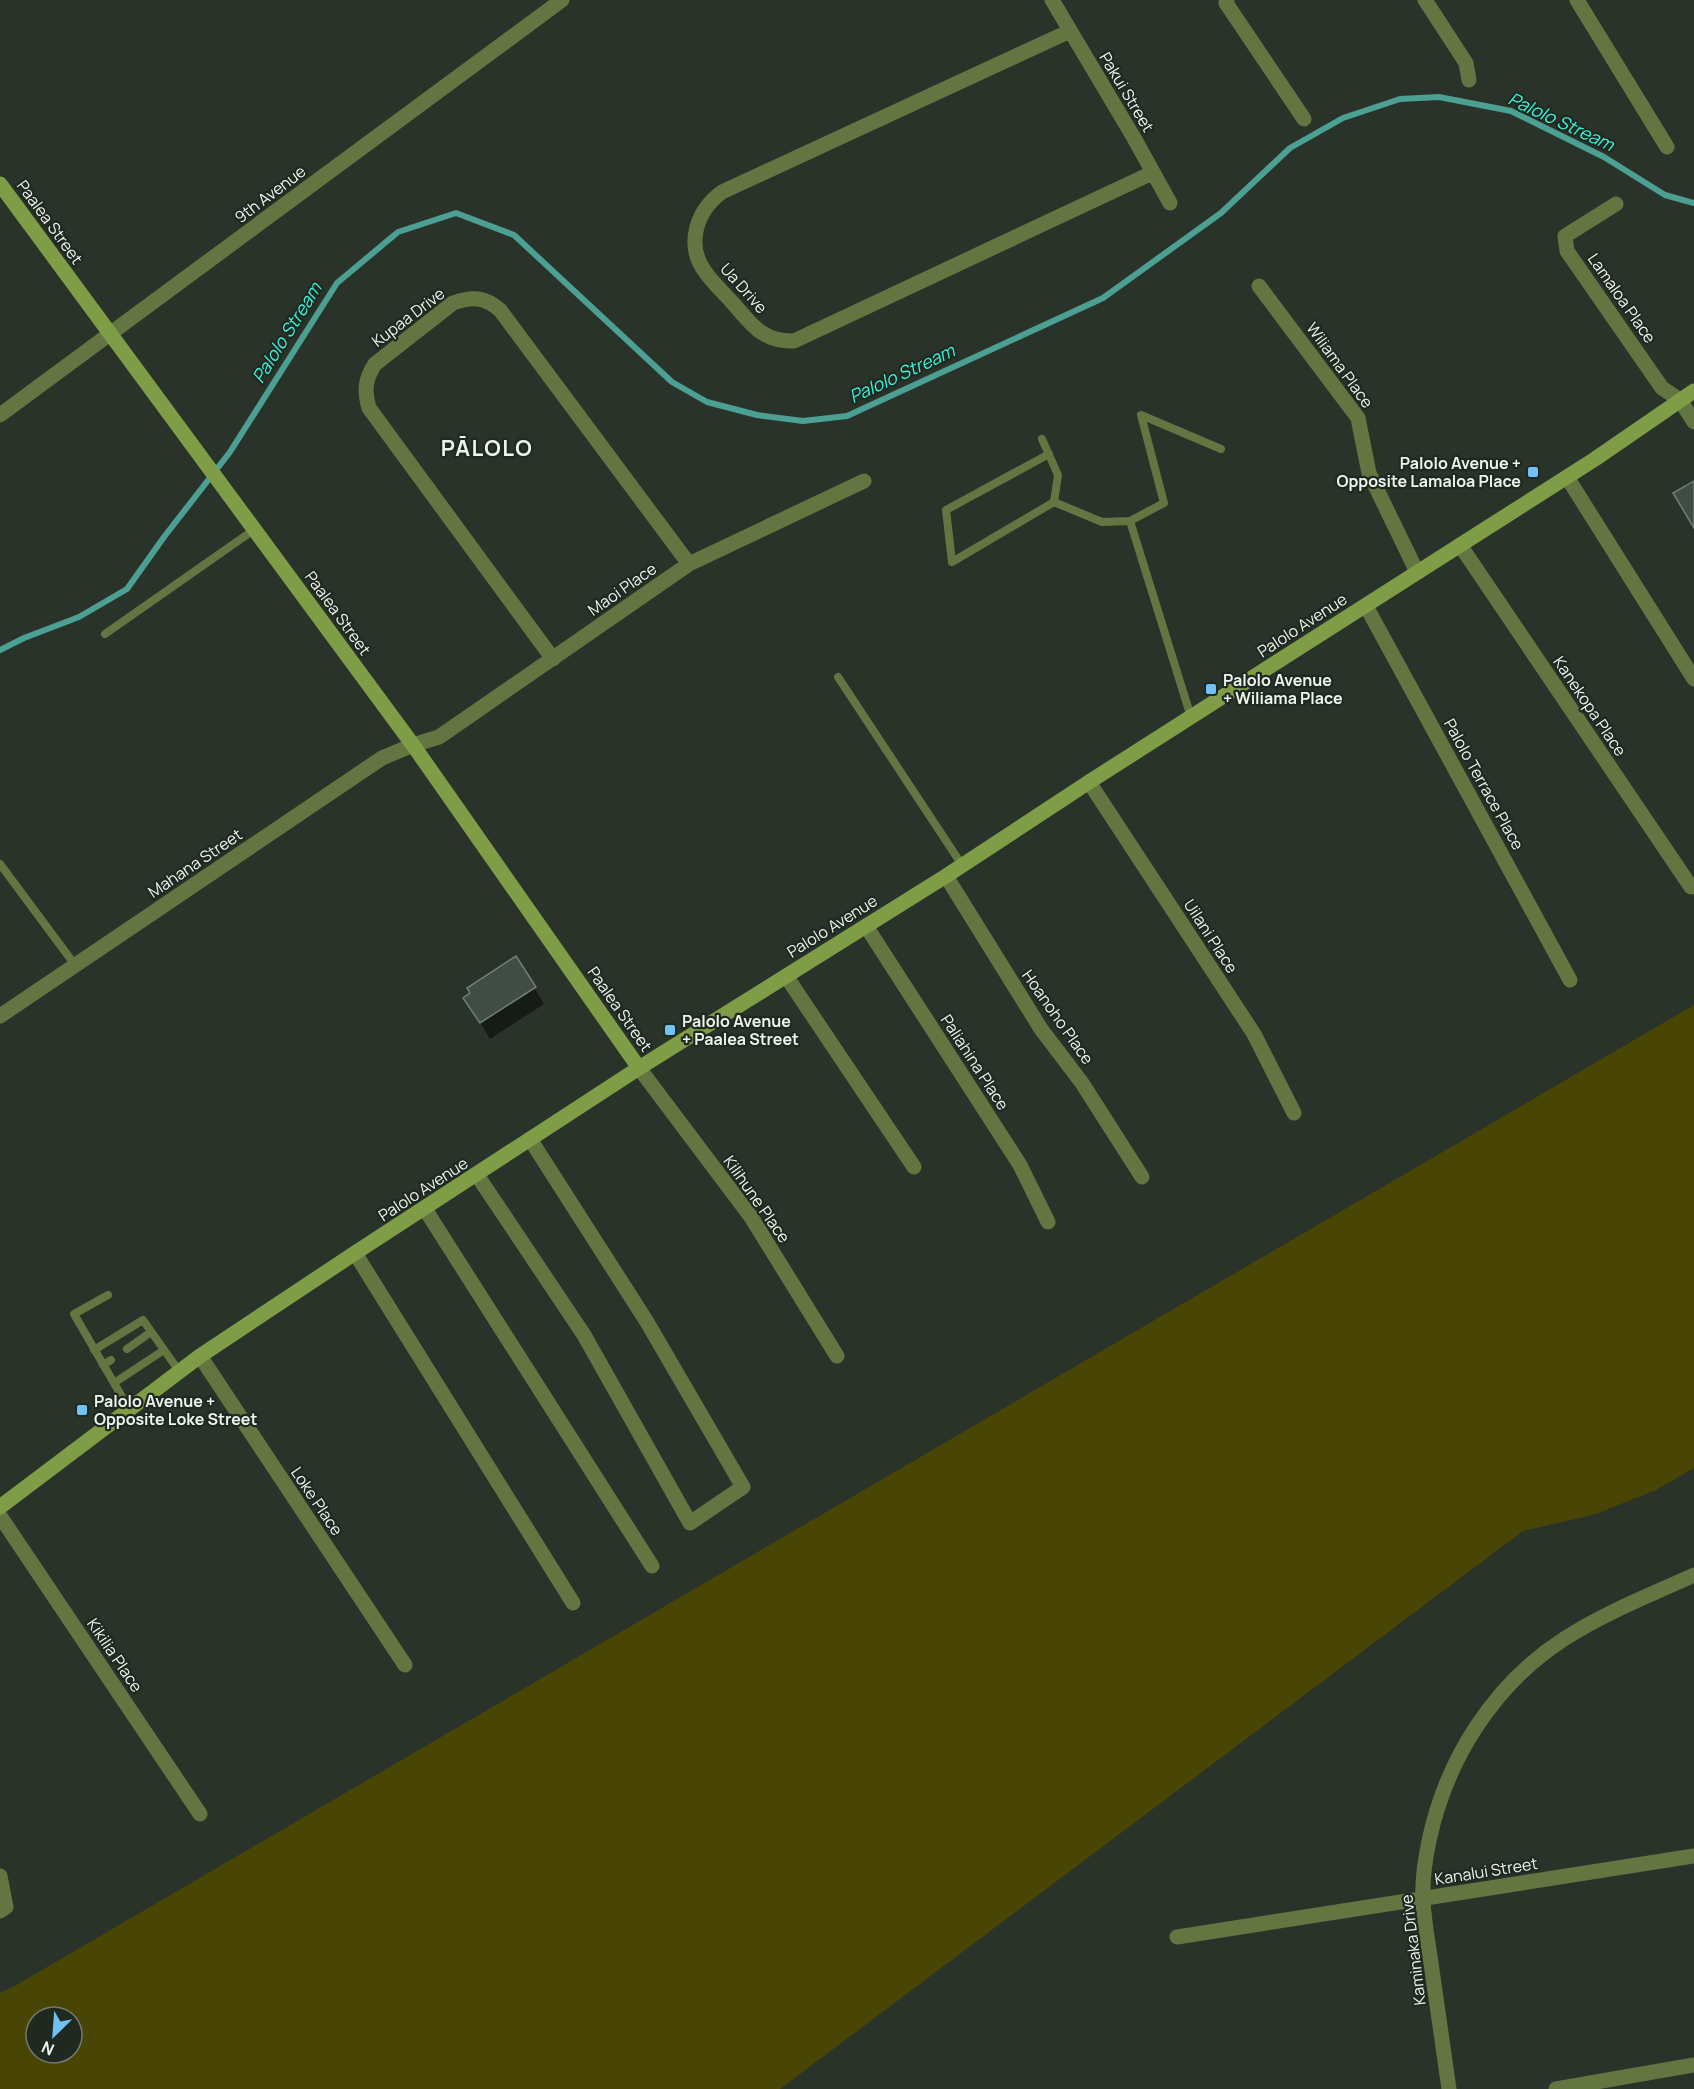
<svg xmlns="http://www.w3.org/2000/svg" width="1694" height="2089" viewBox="0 0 1694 2089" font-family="Manrope,sans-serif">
  <rect width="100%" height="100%" fill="#2a3329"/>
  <path fill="#484505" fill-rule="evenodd" d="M1694,1005v463l-38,22 -63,25 -70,16 -743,558h-780v-96l13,-6zM36,2017h36v36h-36z"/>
  <path fill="#0007" d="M516,958l28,46 -54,35 -15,-25z"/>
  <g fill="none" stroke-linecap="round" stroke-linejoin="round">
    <path stroke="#4c9f93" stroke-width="6" d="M0,650l24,-12 55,-21 48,-28 37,-52 66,-85 107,-169 61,-51 58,-19 58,22 158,147 35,20 50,13 46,6 44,-5 256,-118 118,-85 69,-65 53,-30 57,-19 39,-2 72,14 93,46 61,38 29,8"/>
  </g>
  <path fill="#3f4d46" stroke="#6f7f77" stroke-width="1.5" d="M1694,481v47l-21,-35z
    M516,956l20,31 -56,36 -17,-25 7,-5 -3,-5z"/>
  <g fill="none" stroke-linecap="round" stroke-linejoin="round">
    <path stroke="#637642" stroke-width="8" d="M1042,439l16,36 -4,27
      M1049,454l-103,56 6,52 102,-60 48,20 28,-1
      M105,634l150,-105
      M838,677l124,188
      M1191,717l-61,-196 34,-18 -23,-88 80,34
      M0,864l75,101
      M108,1295l-34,19 55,95
      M127,1349l24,-17
      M94,1350l49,-30 36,51
      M103,1365l8,-5
      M114,1383l50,-33"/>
    <path stroke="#637642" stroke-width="15" d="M1052,0l82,138 36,65
      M1227,0l-1,3 78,116
      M1425,0l41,63 3,17
      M1577,0l90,147
      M1070,31l-348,161c-26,19 -37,54 -16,81 7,10 17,19 25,28 20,22 30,41 63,40l358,-168
      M1616,204l-51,32 2,15 95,137 18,12 14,22
      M1259,286l99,132 11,55 48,99
      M0,415l562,-415
      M1567,477l127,202
      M1460,545l231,342
      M1366,606l204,374
      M553,659l-184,-251c-5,-17 -4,-29 6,-44l78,-61c19,-7 32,-6 47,7l189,254
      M1089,782l165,252 40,79
      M946,876l95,153 41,54 60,94
      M866,926l154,239 28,57
      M786,976l128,191
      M0,1016l382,-258 31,-13 26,-8 250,-173 175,-83
      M639,1068l112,149 86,139
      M477,1175l107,160 106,188 53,-36 -96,-165 -117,-183
      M425,1209l227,357
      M355,1253l218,350
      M200,1356l205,309
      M0,1516l200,298
      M0,1876l6,31 -6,4
      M1177,1937l517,-81
      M1449,2089c-6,-42 -12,-84 -18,-126 -3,-21 -7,-42 -8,-63 -1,-19 2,-40 6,-59 17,-81 64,-156 135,-202 40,-26 86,-44 130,-64
      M1556,2089l138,-24"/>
    <path stroke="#7f9d47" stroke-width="15" d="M0,184l413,561 226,323
      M0,1507l200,-151 155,-103 284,-185 307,-192 143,-94 506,-323 99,-68"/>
  </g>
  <g fill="#70c1f4" stroke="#202920" stroke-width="2">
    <rect x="1527" y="466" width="12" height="12" rx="3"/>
    <rect x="1205" y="683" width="12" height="12" rx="3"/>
    <rect x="664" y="1024" width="12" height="12" rx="3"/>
    <rect x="76" y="1404" width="12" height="12" rx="3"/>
  </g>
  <g text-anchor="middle" stroke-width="4.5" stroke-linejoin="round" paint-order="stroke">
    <g font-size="16" fill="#edf3ed" stroke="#202920">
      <text transform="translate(1127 92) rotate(59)" y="6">Pakui Street</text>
      <text transform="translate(270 194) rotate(-37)" y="6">9th Avenue</text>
      <text transform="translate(50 222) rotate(54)" y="6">Paalea Street</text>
      <text transform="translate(744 288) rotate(48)" y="6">Ua Drive</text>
      <text transform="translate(1622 298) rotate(55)" y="6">Lamaloa Place</text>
      <text transform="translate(408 317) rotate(-37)" y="6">Kupaa Drive</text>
      <text transform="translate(1340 365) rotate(54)" y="6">Wiliama Place</text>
      <text transform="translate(622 589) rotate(-35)" y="6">Maoi Place</text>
      <text transform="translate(338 613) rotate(54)" y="6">Paalea Street</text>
      <text transform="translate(1302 625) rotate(-33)" y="6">Palolo Avenue</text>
      <text transform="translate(1590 706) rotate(56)" y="6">Kanekopa Place</text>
      <text transform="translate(1484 784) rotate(61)" y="6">Palolo Terrace Place</text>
      <text transform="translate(195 863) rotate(-34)" y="6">Mahana Street</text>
      <text transform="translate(832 926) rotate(-32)" y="6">Palolo Avenue</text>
      <text transform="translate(1211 936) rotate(57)" y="6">Uilani Place</text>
      <text transform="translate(620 1009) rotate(55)" y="6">Paalea Street</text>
      <text transform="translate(1058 1017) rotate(55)" y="6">Hoanoho Place</text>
      <text transform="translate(975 1062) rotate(57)" y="6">Paliahina Place</text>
      <text transform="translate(423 1189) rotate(-33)" y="6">Palolo Avenue</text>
      <text transform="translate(757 1199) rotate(55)" y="6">Kilihune Place</text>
      <text transform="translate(317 1501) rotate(56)" y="6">Loke Place</text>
      <text transform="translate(115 1655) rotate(56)" y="6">Kikilia Place</text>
      <text transform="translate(1486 1871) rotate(-9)" y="6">Kanalui Street</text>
      <text transform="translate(1413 1950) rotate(-97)" y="6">Kaminaka Drive</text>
    </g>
    <g font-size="16" font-weight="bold" fill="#edf3ed" stroke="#202920" text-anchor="start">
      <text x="1521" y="469" text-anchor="end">Palolo Avenue +<tspan x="1521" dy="18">Opposite Lamaloa Place</tspan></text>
      <text x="1223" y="686">Palolo Avenue<tspan x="1223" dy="18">+ Wiliama Place</tspan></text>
      <text x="682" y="1027">Palolo Avenue<tspan x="682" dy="18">+ Paalea Street</tspan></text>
      <text x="94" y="1407">Palolo Avenue +<tspan x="94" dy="18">Opposite Loke Street</tspan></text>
    </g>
    <g font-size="18" font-style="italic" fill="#3af3db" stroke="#202920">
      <text transform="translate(1561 122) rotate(25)" y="6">Palolo Stream</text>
      <text transform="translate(287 333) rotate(-58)" y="6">Palolo Stream</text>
      <text transform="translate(902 374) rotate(-25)" y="6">Palolo Stream</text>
    </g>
    <g font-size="22" font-weight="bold" letter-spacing="1.5" fill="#edf3ed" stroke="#202920">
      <text x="487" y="456">PĀLOLO</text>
    </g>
  </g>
  <g transform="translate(54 2035) rotate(205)"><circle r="28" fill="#202920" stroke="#727a72" stroke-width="1.5"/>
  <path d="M0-4.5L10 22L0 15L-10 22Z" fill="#70c1f4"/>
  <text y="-9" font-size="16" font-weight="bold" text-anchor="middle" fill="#edf3ed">N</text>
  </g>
</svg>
